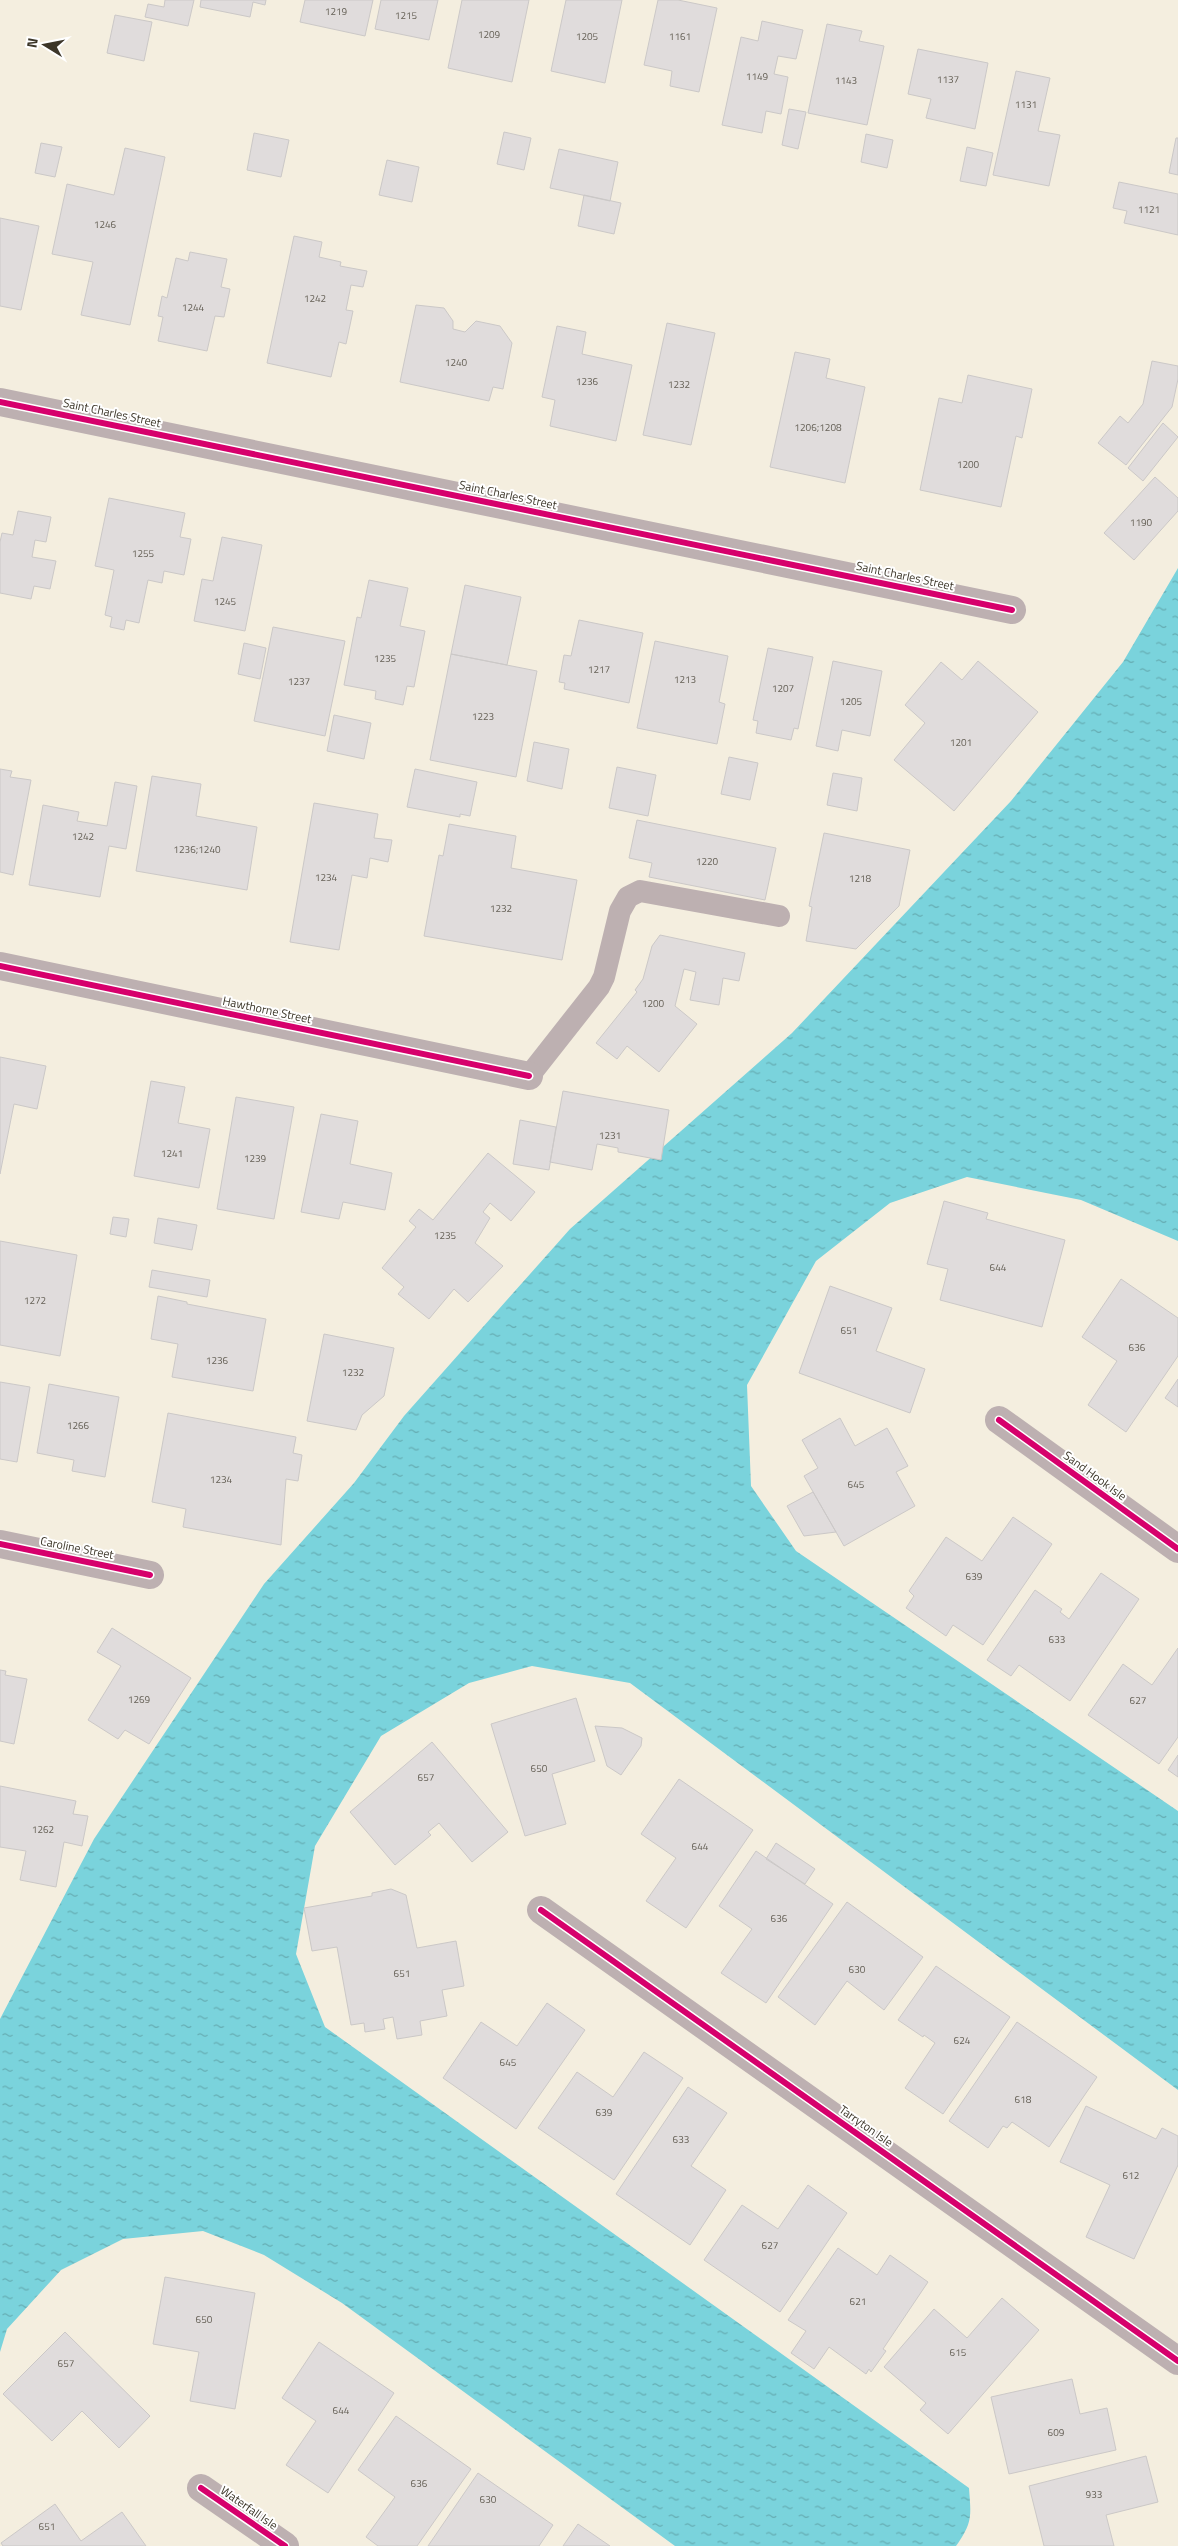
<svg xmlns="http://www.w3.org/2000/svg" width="1178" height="2546" viewBox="0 0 1178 2546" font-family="'Titillium Web',sans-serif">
  <defs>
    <pattern id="water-ripples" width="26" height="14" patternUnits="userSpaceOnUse" patternTransform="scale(1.25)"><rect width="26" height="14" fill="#7ad3dc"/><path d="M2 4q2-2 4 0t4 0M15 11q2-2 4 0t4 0" fill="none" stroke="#65acb2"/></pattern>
  </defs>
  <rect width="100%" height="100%" fill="#f4eedf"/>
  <path fill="url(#water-ripples)" d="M1178,568v673l-97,-41 -114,-23 -77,26 -74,58 -69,124 4,101 45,65 382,260v279l-548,-407 -98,-17 -63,17 -88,53 -66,110 -19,108 29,73 644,461c2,28 4,34 -13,58h-281l-333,-243 -78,-48 -61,-24 -80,8 -62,31 -54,59 -7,23v-333l94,-180 170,-255 90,-101 50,-67 166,-187 222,-196 219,-232 112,-139z"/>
  <path fill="#e0dcdc" stroke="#cbc8c7" d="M165,0h29l-6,26 -43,-9 3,-13 16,3z
    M201,0h65l-1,5 -12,-3 -3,15 -50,-10z
    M305,0h68l-8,36 -65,-14z
    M381,0h57l-9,40 -54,-11z
    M462,0h67l-17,82 -64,-14z
    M566,0h56l-17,83 -54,-12z
    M658,0h20l39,8 -18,84 -29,-6 2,-15 -28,-6z
    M115,15l37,7 -8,39 -37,-8z
    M762,21l41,9 -7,29 -18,-3 -4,18 14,3 -7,37 -15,-3 -4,22 -40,-8 19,-88 17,4z
    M827,24l35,7 -3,10 25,5 -17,79 -59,-12z
    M918,49l70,14 -13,66 -49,-11 5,-19 -23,-5z
    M1016,71l34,7 -12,53 22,4 -11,51 -56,-11z
    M789,109l17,3 -8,37 -16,-4z
    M504,132l27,6 -7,32 -27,-6z
    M254,133l35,7 -8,37 -34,-7z
    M866,134l27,6 -6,28 -26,-6z
    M1176,138h2v37l-9,-2z
    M41,143l21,4 -7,30 -20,-4z
    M967,147l26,6 -7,33 -26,-5z
    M125,148l40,9 -35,168 -49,-10 12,-53 -41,-8 15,-70 47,11z
    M559,149l59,13 -8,39 -60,-13z
    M387,160l32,7 -7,35 -33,-7z
    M1119,182l59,12v41l-54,-12 3,-12 -14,-3z
    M584,195l37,8 -7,31 -36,-8z
    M0,218l39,8 -18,84 -21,-4z
    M294,236l28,6 -3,15 22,5 -1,4 27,5 -4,16 -12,-2 -5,25 7,1 -7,33 -7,-2 -8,35 -64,-14z
    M190,252l37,7 -6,28 9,2 -6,28 -9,-1 -8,35 -49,-10 5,-24 -5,-1 4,-20 5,2 9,-40 12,3z
    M416,305l28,3 9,13v8l12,3 11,-11 24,5 12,17 -9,46 -10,-2 -4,14 -89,-19z
    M667,323l48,10 -24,112 -48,-10z
    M557,326l29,6 -4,22 50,11 -16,76 -66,-15 5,-26 -13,-3z
    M795,352l35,7 -4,19 39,9 -20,96 -75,-16z
    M1152,361l26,5v13l-6,28 -46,58 -28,-22 22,-27 8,7 15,-19z
    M968,375l64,14 -10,49 -6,-2 -15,71 -81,-17 19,-92 23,5z
    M1163,423l15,14 -35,44 -15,-13z
    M1155,477l23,21v13l-44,49 -30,-27z
    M109,498l76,15 -5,24 11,2 -7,36 -20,-4 -2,12 -14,-3 -9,43 -13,-3 -2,10 -14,-3 2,-10 -7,-2 9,-45 -19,-4z
    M18,511l33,6 -5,25 -11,-2 -3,17 24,4 -6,28 -16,-3 -3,13 -31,-6v-51l2,-9 11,2z
    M222,537l40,8 -17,86 -51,-10 8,-42 11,2z
    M369,580l39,8 -8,38 25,5 -11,56 -7,-1 -4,19 -28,-6 1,-8 -32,-6 13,-68 4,1z
    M465,585l56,12 -14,68 -56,-11z
    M579,620l64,13 -14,70 -65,-14 1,-6 -6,-1 5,-27 7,1z
    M273,627l72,14 -20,95 -71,-15z
    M655,641l73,15 -9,46 6,2 -8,40 -80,-16z
    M244,643l22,5 -6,31 -22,-5z
    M768,648l45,9 -15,72 -4,-1 -3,12 -35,-7 2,-12 -5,-1z
    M451,654l86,17 -21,106 -86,-17z
    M833,661l49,10 -12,65 -28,-6 -4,21 -22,-5z
    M978,661l60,51 -84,99 -60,-51 31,-37 -20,-18 36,-43 21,18z
    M334,715l37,8 -7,36 -37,-8z
    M534,742l35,7 -7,40 -35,-8z
    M729,757l29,6 -8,37 -29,-6z
    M617,767l39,8 -8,41 -39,-8z
    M0,769l12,2 -2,6 21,3 -18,95 -13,-3z
    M415,769l62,13 -7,34 -10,-2v3l-53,-10z
    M833,773l29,5 -5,33 -30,-6z
    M152,776l49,8 -5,32 61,11 -10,63 -111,-19z
    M115,782l22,4 -11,63 -17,-3 -9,51 -71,-12 14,-80 36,7 -2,9 30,5z
    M314,803l64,11 -4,24 18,2 -4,22 -18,-4 -3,20 -15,-3 -13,75 -49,-8z
    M637,820l139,28 -11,52 -116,-23 3,-14 -23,-5z
    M449,824l67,12 -5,32 66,12 -15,80 -138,-24 15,-81 4,1z
    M824,833l86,17 -11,56 -43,43 -50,-8 6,-34 -3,-1z
    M660,935l85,18 -6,28 -16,-3 -4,27 -29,-5 6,-28 -12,-3 -9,37 22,18 -38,48 -32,-26 -10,13 -21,-16 41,-51 -2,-2 8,-11 9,-33z
    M0,1057l46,9 -9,43 -23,-5 -14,70z
    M151,1081l34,6 -7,36 32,6 -11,59 -65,-12z
    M563,1091l106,19 -8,50 -43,-8v-4l-21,-4 -5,26 -42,-8z
    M236,1097l58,10 -20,112 -57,-10z
    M321,1114l37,7 -8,43 42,9 -7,37 -42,-8 -4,17 -38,-7z
    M520,1120l36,7 -7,43 -36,-6z
    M488,1153l47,39 -24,29 -21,-18 -7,9 7,6 -15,25 28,23 -35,36 -14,-13 -25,30 -31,-25 6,-7 -22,-19 34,-41 -7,-6 10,-12 14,11z
    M944,1201l44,12 -2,6 79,21 -23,87 -102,-27 8,-31 -21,-5z
    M113,1217l16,2 -3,18 -16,-3z
    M158,1218l39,7 -5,25 -38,-7z
    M0,1241l77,14 -17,101 -60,-11z
    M152,1270l58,10 -3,17 -58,-10z
    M1121,1279l57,39v38l-52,76 -38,-27 29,-44 -35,-24z
    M830,1286l62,22 -16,43 49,18 -15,44 -111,-40z
    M158,1296l29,6v2l79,15 -13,72 -81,-14 6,-33 -27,-5z
    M324,1334l70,14 -10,48 -22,19 -6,15 -49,-9z
    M1178,1379v28l-13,-9z
    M0,1382l30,5 -13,75 -17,-3z
    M49,1384l70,13 -14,80 -33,-6 2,-11 -37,-7z
    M168,1413l128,24 -3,16 9,2 -4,26 -12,-2 -5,66 -98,-18 3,-18 -34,-7z
    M840,1418l15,28 32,-18 21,38 -12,6 19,34 -71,40 -40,-70 14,-8 -16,-28z
    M813,1492l23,40 -32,4 -17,-30z
    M1013,1517l39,27 -69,101 -30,-20 -7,11 -40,-28 8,-12 -5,-5 37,-54 36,24z
    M1101,1573l38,26 -69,102 -51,-36 -8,11 -24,-16 48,-70 27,19 -2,3 9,7z
    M112,1628l79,50 -42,66 -24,-14 -7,9 -30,-19 33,-54 -24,-14z
    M1178,1648v89l-19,27 -71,-49 35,-51 29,21z
    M0,1670l6,1 -1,4 22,4 -13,65 -14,-3z
    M576,1698l19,63 -43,13 14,50 -41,12 -34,-112z
    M595,1726l27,2 20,10 -1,8 -20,29 -14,-9z
    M432,1742l76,90 -36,30 -33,-39 -11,9 3,3 -36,30 -45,-53z
    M1178,1755v22l-10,-7z
    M679,1779l74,51 -67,98 -40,-27 30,-43 -35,-24z
    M0,1786l76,15 -3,13 15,2 -6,30 -18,-4 -8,45 -36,-7 6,-29 -26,-4z
    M776,1843l39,26 -10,15 -39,-25z
    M756,1851l77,53 -67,99 -45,-30 31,-44 -33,-23z
    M391,1889l15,6 11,53 39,-7 8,45 -22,4 5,26 -27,5 2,14 -25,4 -4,-22 -10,2 2,10 -20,3 -1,-9 -13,2 -14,-78 -25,4 -8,-43 68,-12v-3z
    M847,1902l76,55 -39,53 -37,-29 -32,44 -37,-28z
    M936,1966l74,51 -67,97 -38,-26 30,-45 -11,-8 -1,2 -25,-17z
    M547,2003l38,27 -69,99 -73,-51 38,-56 36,24z
    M1017,2022l80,55 -48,70 -37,-25 -5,6 -4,-2 -15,22 -39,-27z
    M644,2052l39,26 -69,102 -76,-52 39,-56 36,25z
    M688,2087l39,26 -36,53 35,24 -36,55 -74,-51z
    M1086,2106l70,33 6,-11 16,8v29l-44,94 -48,-22 24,-52 -50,-23z
    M808,2185l39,28 -67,99 -76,-52 38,-55 36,24z
    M838,2248l39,27 13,-20 38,27 -45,67 3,2 -15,21 -2,-3 -3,5 -37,-27 -15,22 -23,-16 15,-22 -18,-11z
    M165,2277l90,16 -20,116 -45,-8 9,-49 -46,-8z
    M1002,2298l37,32 -91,104 -28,-24 6,-7 -42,-36 50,-58 33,29z
    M65,2332l85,84 -31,32 -37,-37 -30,30 -49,-47z
    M319,2342l75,51 -66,100 -42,-28 30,-44 -34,-23z
    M1072,2379l8,35 27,-6 9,42 -107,24 -18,-77z
    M396,2416l75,53 -54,77h-39l-12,-9 29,-40 -37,-27z
    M1146,2456l12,46 -52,13 8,31h-70l-15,-60z
    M478,2473l75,52 -14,21h-111z
    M55,2504l26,37 41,-29 24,34h-143l-2,-3z
    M578,2524l32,22h-47z"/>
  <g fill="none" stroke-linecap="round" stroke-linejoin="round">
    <path stroke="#bdb0b1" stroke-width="22" d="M529,1076l70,-89 5,-10 16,-66 8,-14 12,-6 139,25"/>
    <path stroke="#bdb0b1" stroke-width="28" d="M0,402l1012,208
      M0,966l529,110
      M999,1420l179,129
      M0,1544l150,31
      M541,1910l637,451
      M201,2488l84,58"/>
    <defs>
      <path id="cycleway" d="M0,402l1012,208
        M0,966l529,110
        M999,1420l179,129
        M0,1544l150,31
        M541,1910l637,451
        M201,2488l84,58"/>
    </defs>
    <use href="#cycleway" stroke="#fff" stroke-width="9"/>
    <use href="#cycleway" stroke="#d6006c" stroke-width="6"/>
  </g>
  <g text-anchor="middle" stroke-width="4" stroke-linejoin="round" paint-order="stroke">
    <g font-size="10" fill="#656056">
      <text x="336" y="15">1219</text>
      <text x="406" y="19">1215</text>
      <text x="489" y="38">1209</text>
      <text x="587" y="40">1205</text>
      <text x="680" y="40">1161</text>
      <text x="757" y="80">1149</text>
      <text x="948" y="83">1137</text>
      <text x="846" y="84">1143</text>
      <text x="1026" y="108">1131</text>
      <text x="1149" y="213">1121</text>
      <text x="105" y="228">1246</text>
      <text x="315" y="302">1242</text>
      <text x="193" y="311">1244</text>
      <text x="456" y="366">1240</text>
      <text x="587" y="385">1236</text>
      <text x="679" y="388">1232</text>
      <text x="818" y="431">1206;1208</text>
      <text x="968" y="468">1200</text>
      <text x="1141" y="526">1190</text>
      <text x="143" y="557">1255</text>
      <text x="225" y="605">1245</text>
      <text x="385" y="662">1235</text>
      <text x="599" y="673">1217</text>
      <text x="685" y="683">1213</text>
      <text x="299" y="685">1237</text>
      <text x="783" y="692">1207</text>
      <text x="851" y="705">1205</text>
      <text x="483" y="720">1223</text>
      <text x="961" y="746">1201</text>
      <text x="83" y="840">1242</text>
      <text x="197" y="853">1236;1240</text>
      <text x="707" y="865">1220</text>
      <text x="326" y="881">1234</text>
      <text x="860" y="882">1218</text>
      <text x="501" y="912">1232</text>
      <text x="653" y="1007">1200</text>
      <text x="610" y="1139">1231</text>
      <text x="172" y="1157">1241</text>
      <text x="255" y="1162">1239</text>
      <text x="445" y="1239">1235</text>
      <text x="998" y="1271">644</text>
      <text x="35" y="1304">1272</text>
      <text x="849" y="1334">651</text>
      <text x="1137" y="1351">636</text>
      <text x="217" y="1364">1236</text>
      <text x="353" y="1376">1232</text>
      <text x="78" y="1429">1266</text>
      <text x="221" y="1483">1234</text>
      <text x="856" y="1488">645</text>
      <text x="974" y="1580">639</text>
      <text x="1057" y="1643">633</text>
      <text x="139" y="1703">1269</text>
      <text x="1138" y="1704">627</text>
      <text x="539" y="1772">650</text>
      <text x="426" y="1781">657</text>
      <text x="43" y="1833">1262</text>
      <text x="700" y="1850">644</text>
      <text x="779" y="1922">636</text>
      <text x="857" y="1973">630</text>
      <text x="402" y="1977">651</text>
      <text x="962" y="2044">624</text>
      <text x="508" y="2066">645</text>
      <text x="1023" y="2103">618</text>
      <text x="604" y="2116">639</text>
      <text x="681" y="2143">633</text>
      <text x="1131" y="2179">612</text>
      <text x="770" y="2249">627</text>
      <text x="858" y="2305">621</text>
      <text x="204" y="2323">650</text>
      <text x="958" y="2356">615</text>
      <text x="66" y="2367">657</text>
      <text x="341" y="2414">644</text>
      <text x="1056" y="2436">609</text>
      <text x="419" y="2487">636</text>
      <text x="1094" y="2498">933</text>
      <text x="488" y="2503">630</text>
      <text x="47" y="2530">651</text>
    </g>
    <g font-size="12" fill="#3c3629" stroke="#fff">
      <text transform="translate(112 413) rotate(12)" y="4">Saint Charles Street</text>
      <text transform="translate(508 495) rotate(12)" y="4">Saint Charles Street</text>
      <text transform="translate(905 576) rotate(12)" y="4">Saint Charles Street</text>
      <text transform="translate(267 1010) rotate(12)" y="4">Hawthorne Street</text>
      <text transform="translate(1095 1476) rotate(36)" y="4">Sand Hook Isle</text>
      <text transform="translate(77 1548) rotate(11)" y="4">Caroline Street</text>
      <text transform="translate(866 2126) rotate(35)" y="4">Tarryton Isle</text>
      <text transform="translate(249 2508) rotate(35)" y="4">Waterfall Isle</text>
    </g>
  </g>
  <g transform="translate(45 45) rotate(280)" stroke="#ffffff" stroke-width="4" paint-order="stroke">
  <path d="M0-4L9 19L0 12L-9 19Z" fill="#3c3629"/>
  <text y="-8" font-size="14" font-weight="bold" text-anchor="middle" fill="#3c3629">N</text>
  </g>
</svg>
